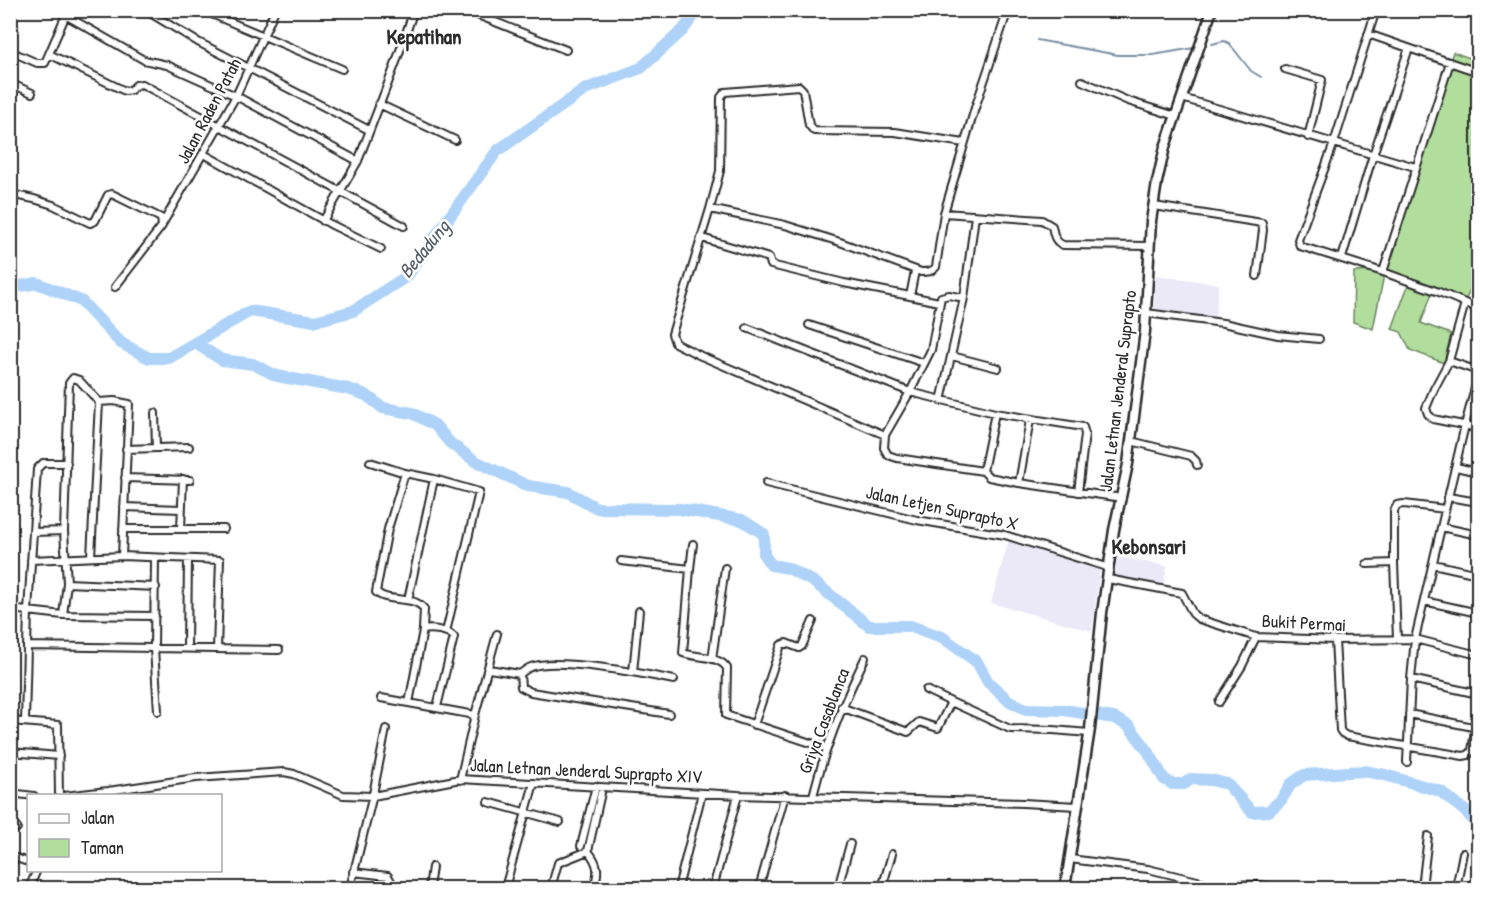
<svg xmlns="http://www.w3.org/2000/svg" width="1489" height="899" viewBox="0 0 1489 899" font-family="'Patrick Hand',sans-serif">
  <rect width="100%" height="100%" fill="#fff"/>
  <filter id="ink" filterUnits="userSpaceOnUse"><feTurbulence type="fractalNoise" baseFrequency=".0167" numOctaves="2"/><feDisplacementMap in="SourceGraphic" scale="12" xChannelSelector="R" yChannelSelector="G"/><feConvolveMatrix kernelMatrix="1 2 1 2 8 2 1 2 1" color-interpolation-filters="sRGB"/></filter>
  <g filter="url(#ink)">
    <path fill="#ebe9f8" d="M1156,275l63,9 -4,34 -61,-6z
      M1009,539l91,30 -8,62 -101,-28z
      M1118,557l49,9 -3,19 -49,-9z"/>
    <path fill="#b1de9c" stroke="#6e8464" stroke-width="1.5" d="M1453,52l25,9v218l-3,-1 -11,26 -32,-11 -11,30 30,11 -7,29 -34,-13 -9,-18 -9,-3 18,-49 -26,-5 -11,54 -20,-7 1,-50 25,-1z"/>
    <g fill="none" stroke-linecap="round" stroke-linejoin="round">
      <path stroke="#7a90a6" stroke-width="2" d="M1037,40l81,15h35l41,-7
        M1212,44l12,-3 5,2 22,28 10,6"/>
      <path stroke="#afd3f8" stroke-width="12" d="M10,291l5,-4 22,-4 44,18 40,42 28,15h20l81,-47 65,10 38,-10 54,-35 90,-125 89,-62 55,-21 42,-38 15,-20
        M195,343l27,17 31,4 24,12 71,13 18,6 17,13 29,5 23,12 15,18 25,18 53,25 40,6 29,16 83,1 62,11 22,14v21l7,10 17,3 26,14 55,44h41l32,11 35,25 11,20 20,18 17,9 39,1 50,8 15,8 19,25 16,28 8,5h12l7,-5 20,1 16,4 25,28 17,-1 12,-11 10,-16 13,-9 60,-4 21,4 55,16 25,20 13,14"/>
      <defs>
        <path id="street" d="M145,10l53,32 171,88
          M202,10l140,59
          M465,10l101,40
          M1376,10l-42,133 -36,97 2,6 83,26 67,-210
          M65,15l79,45 23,5 69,31 122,65
          M1368,34l110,38
          M10,51l27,12h8l23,-53
          M49,54l76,37 6,-1 5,-5 6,-1 262,142
          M1285,69l37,11 -14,57
          M1082,81l46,20 48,15
          M10,83l22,10
          M1182,98l233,69
          M379,104l76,36
          M204,154l126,70 51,25
          M10,194l24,5 19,6 37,18 5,-2 13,-26 4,-1 49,24 1,8 -47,61
          M1154,206l108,17 1,7 -6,46
          M710,209l10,-38 1,-74 4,-5 74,-6 4,4 6,35 5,6 81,1 69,11
          M944,213l31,-105 33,-98
          M323,221l35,-60 37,-96 19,-55
          M163,223l73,-127 39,-86
          M702,238l67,20 2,7 73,18 66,13 5,-25
          M1342,258l31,-103 36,-107
          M1383,272l56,20 26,11
          M910,296l29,6
          M1478,309l-13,-6 -16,58 -15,28 -8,19 2,6 5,5 45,9
          M1146,313l77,10 55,12 41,4
          M809,325l115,38
          M747,328l163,64 85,21 88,14 2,7 -7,58
          M952,356l46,12
          M1449,361l29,10
          M941,401l23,-103 11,-82
          M155,413l1,35
          M885,435l25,-43 21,-42 10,-53 8,-2 15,3
          M1131,441l60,15 5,5 1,4
          M126,449l63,-2
          M370,462l35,11 29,6 45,13 -33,140
          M1456,467l22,5
          M983,471l12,-58
          M405,473l-17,56 -12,63c13,12 37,2 48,17l-1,21
          M125,478l65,2
          M766,483l151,37 88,15 105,33
          M1019,483l11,-63
          M1448,497l30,5
          M1122,498l-103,-15 -30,-6 -6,-6 -86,-13 -9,-3 -4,-7 1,-13 -184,-79 -26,-13 -3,-9 38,-125 75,16 55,17 81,30c6,0 11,0 15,-5l8,-54 98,7 10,6c2,9 2,15 11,19l87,1
          M124,507l57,2
          M1441,527l37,8
          M123,529h101
          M181,529l2,-50
          M34,532l30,-1
          M91,557l8,-155
          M155,558l-1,91 4,62
          M31,560l91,-4 98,4 -3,89
          M621,561l69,8 -7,84c14,5 35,2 44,15l-1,47 100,33
          M1394,563l3,76
          M1367,564l27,-1v-52l3,-6 7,-1 41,5
          M1433,564l45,10
          M690,569l3,-25
          M1108,579l74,14 11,21 6,5 57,18 79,3 80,-1 63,16
          M67,583l89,4
          M408,600l26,-121
          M1424,601l54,12
          M10,609l53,6 92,1
          M63,615l4,-32 -3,-52 5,-148 4,-5 6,2 20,22 15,-1 15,3 -7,152
          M1335,640l5,90 2,3 5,3 116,20 5,-1 4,-4 6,-42
          M27,646l252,4
          M187,648l1,-89
          M712,659l13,-91
          M489,669l31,5c3,-2 7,-6 11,-7 26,-10 114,7 143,13
          M633,672l6,-61
          M520,674l1,13 10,5 138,22
          M1411,679l67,15
          M926,690l25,12
          M381,698l94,17
          M1219,702l23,-36 14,-29
          M409,703l14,-73c9,-2 25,0 31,7l-17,70
          M841,707l67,25 11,-10 19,6 13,-26 59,27 43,1 36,3
          M1409,714l69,14
          M10,721l48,4 1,71
          M25,721l3,-110 9,-142 6,-6h24
          M754,725l27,-80 5,-2 13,5 3,-2 11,-25
          M10,752l49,4
          M1407,762l4,-83 4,-40 50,-214 13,-48
          M460,780l15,-65 22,-81
          M10,793l24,3
          M64,796l44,-5 88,-13 88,-6 10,2 49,21 30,1 87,-17 278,16 285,8 54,3
          M813,796c12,-49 30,-93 52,-138
          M488,802l72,20
          M10,826l7,2
          M581,846l15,-60
          M588,851c11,13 11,21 6,37
          M10,856l18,6
          M1070,859l78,10 62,15 49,1 23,3
          M353,872l35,4 3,5 -1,7
          M29,888l8,-18
          M350,888l22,-89 14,-70
          M429,888l3,-21
          M505,888l29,-105
          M551,888l7,-25 30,-12 13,-58
          M678,888l24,-95
          M713,888l25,-93
          M759,888l26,-93
          M838,888l12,-44
          M882,888l10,-34
          M1422,888l6,-52
          M1456,888l7,-35"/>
        <path id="secondary" d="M1065,888l25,-159 12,-116 12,-83 14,-66 17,-133 6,-110 6,-39 8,-35 47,-137"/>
      </defs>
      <use href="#street" stroke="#2b2b2b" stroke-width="10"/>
      <use href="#secondary" stroke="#2b2b2b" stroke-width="13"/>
      <use href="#street" stroke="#fff" stroke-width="6"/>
      <use href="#secondary" stroke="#fff" stroke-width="8"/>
    </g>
  </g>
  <g text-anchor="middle" stroke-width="5" stroke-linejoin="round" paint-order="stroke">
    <g font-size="18" fill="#2b2b2b" stroke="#fff">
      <text transform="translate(209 111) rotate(-62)" y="6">Jalan Raden Patah</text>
      <text transform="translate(1118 391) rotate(-83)" y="6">Jalan Letnan Jenderal Suprapto</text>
      <text transform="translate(942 508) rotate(12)" y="6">Jalan Letjen Suprapto X</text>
      <text transform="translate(1304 623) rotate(3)" y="6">Bukit Permai</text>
      <text transform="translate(824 721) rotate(-69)" y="6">Griya Casablanca</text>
      <text transform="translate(586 771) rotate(3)" y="6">Jalan Letnan Jenderal Suprapto XIV</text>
    </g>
    <g font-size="20" font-style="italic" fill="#535d68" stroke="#fff">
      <text transform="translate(424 249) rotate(-51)" y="7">Bedadung</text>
    </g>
    <g font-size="21" font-weight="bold" fill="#2b2b2b" stroke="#fff">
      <text x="424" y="44">Kepatihan</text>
      <text x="1149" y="554">Kebonsari</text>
    </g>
  </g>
  <rect width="1489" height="899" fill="none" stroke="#fff" stroke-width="36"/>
  <rect x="18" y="18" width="1453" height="863" fill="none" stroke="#2b2b2b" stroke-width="2" filter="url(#ink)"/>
  <rect x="27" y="794" width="195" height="78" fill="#ffffff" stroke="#aaaaaa" stroke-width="1.5"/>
  <rect x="39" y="814" width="30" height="9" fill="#ffffff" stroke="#aaaaaa" stroke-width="1.5"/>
  <text x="81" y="824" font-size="18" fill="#2b2b2b">Jalan</text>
  <rect x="39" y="839" width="30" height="18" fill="#b1de9c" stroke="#aaaaaa" stroke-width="1.5"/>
  <text x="81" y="854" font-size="18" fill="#2b2b2b">Taman</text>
</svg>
